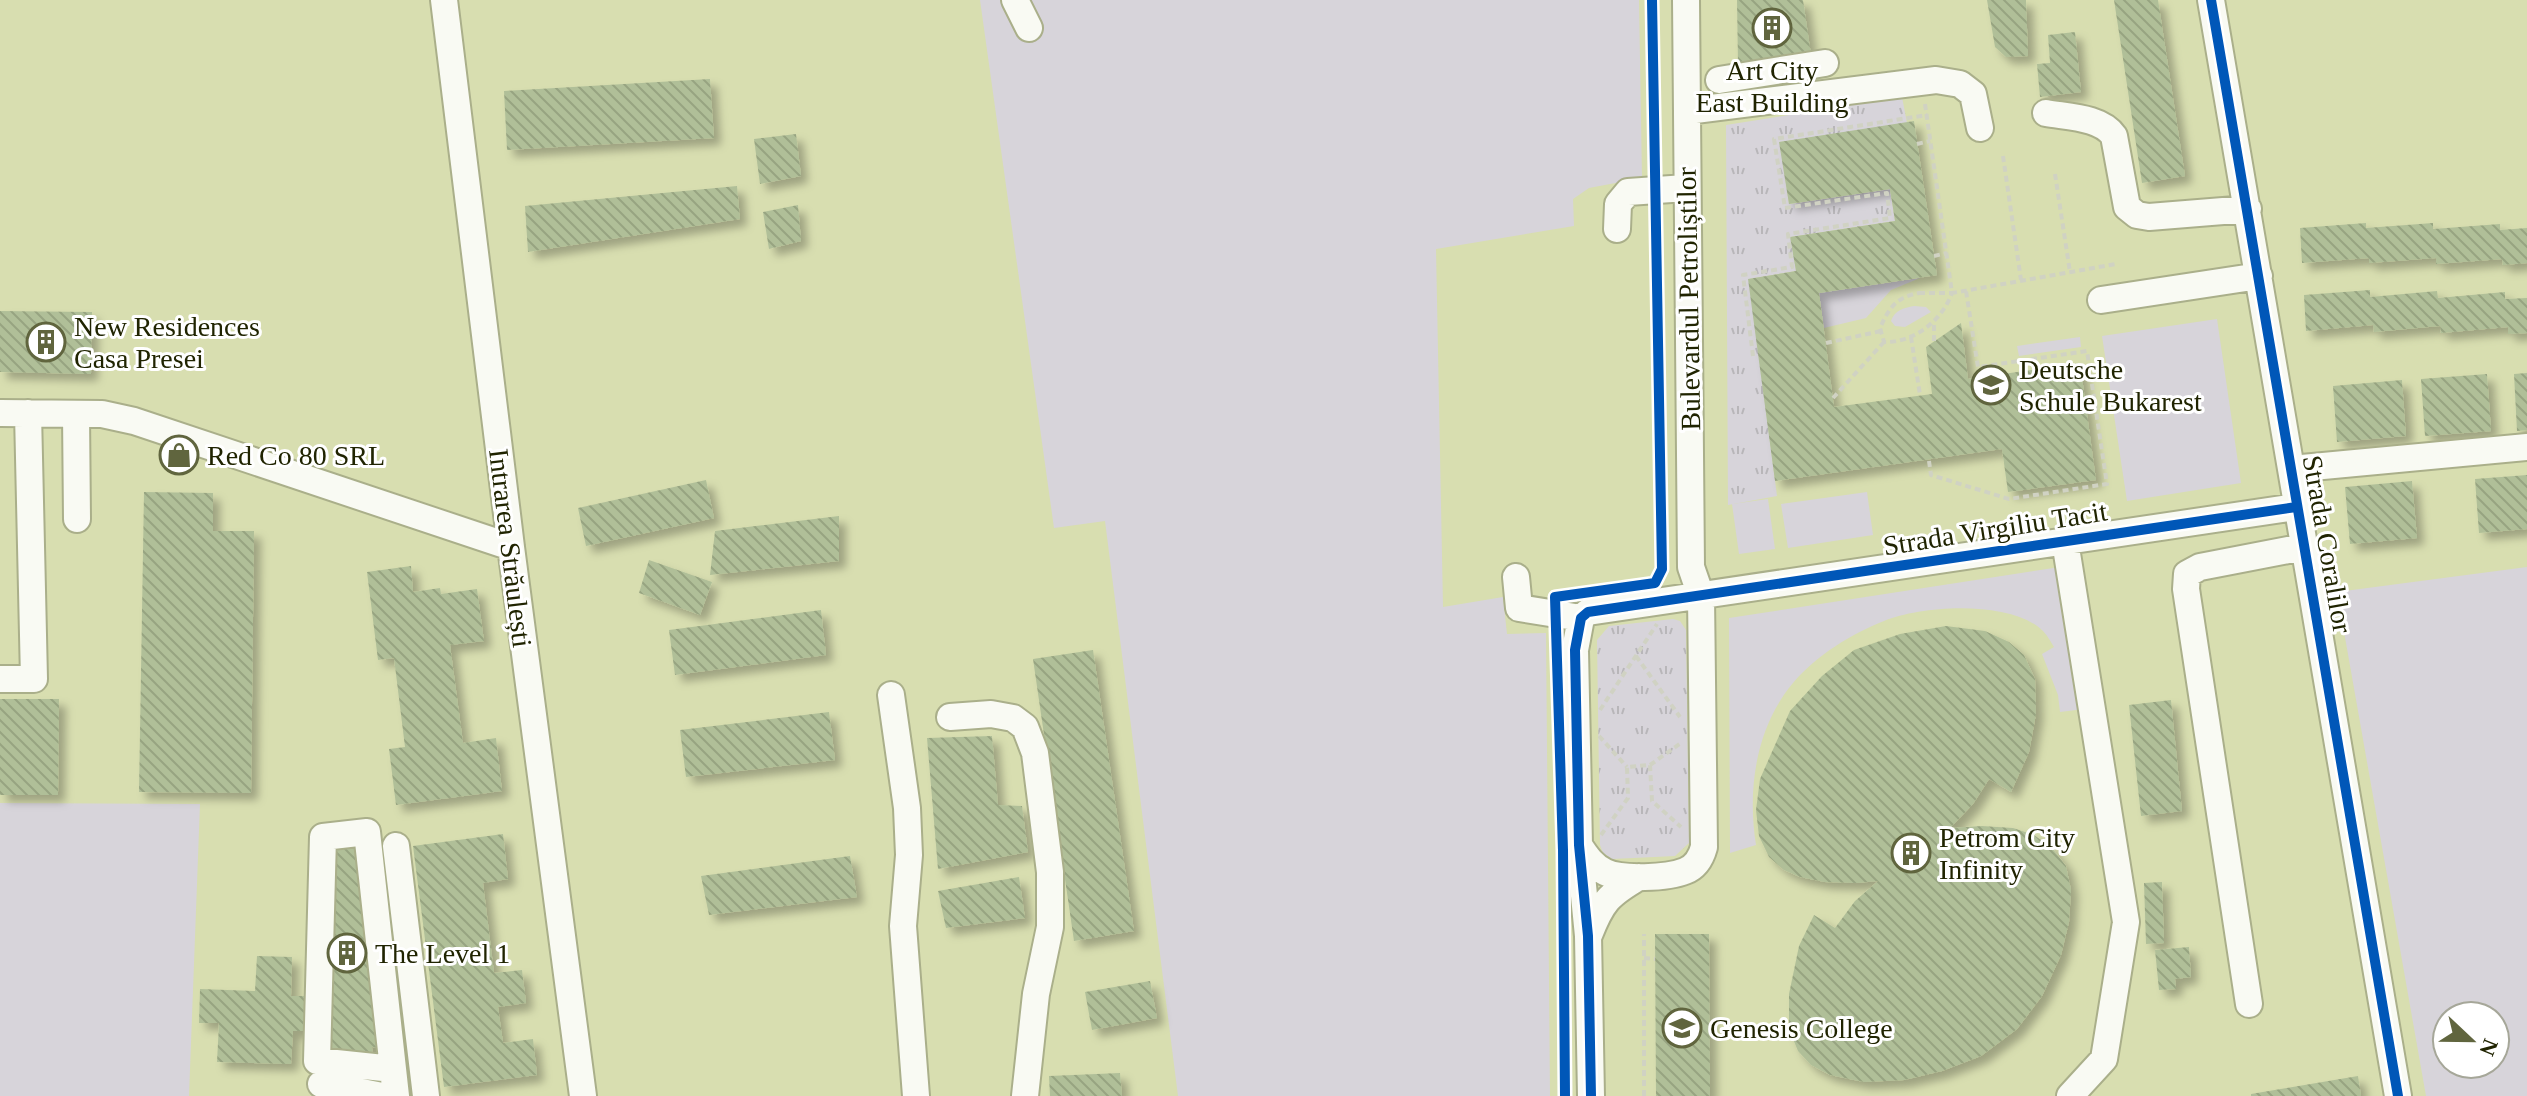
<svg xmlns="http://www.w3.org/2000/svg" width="2527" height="1096" viewBox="0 0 2527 1096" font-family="Georgia,serif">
  <defs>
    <pattern id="park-tufts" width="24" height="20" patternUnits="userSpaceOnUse" patternTransform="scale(2)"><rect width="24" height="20" fill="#d7d4da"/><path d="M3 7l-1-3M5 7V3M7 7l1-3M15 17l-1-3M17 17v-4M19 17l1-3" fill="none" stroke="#b8b6b9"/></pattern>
    <pattern id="building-back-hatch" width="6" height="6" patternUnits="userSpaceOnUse" patternTransform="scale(2)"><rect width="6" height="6" fill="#b0bf98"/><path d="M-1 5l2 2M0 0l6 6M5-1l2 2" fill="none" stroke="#97a481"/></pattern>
    <filter id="shadow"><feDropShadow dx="7" dy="7" stdDeviation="4" flood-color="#0004"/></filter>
  </defs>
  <rect width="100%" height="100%" fill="#d8deb0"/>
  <path fill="#d7d4da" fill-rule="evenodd" d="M980,0h659l3,178 -53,10 -16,11 1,27 -138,23 7,358 60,-10 4,37 39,-1 4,463h-372l-73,-575 -51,7z
    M1920,278l-29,12 -25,28 -42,10 -5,-35z
    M1914,306l12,1 5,5 -26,15 -10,-1 -4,-5c4,-11 12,-13 23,-15z
    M2217,319l24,164 -114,18 -25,-165z
    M2080,337l1,10 -62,9 -2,-10z
    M1867,492l6,43 -85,13 -7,-44z
    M1768,499l7,50 -36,5 -7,-50z
    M2060,567l24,142 -24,3 -2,-17 -16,-41 12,-7c-3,-5 -7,-12 -11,-16 -32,-31 -120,-26 -159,-10 -33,13 -67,34 -91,62 -37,44 -46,106 -37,162l-26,8 -1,-235z
    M2527,567v529h-101l-89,-504zM2447,1016h48v48h-48z
    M0,803l200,1 -11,292h-189z"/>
  <path fill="url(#park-tufts)" d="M1902,97l5,26 -127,19 9,62 101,-15 5,32 -104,16 5,34 -47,8 28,217 -49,9 -2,-380z
    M1673,619l7,2 6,9 3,213 -14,13 -63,3 -9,-6 -3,-8 -3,-205 12,-14z"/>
  <path fill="url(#building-back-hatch)" filter="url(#shadow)" d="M1737,0h66l8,55 -73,10z
    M1987,0h39l2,56 -22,1 -11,-10z
    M2114,0h44l27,176 -43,7z
    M2075,32l6,60 -41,5 -3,-33 13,-1 -2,-28z
    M710,79l4,59 -207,12 -3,-59z
    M1914,121l23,154 -118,18 15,114 98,-13 -6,-47 35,-24 7,56 112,-16 16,117 -88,12 -6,-43 -227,32 -27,-202 48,-8 -6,-34 105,-16 -5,-32 -101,15 -10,-62z
    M796,134l5,42 -41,8 -6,-45z
    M737,186l3,33 -212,33 -3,-46z
    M798,205l3,36 -32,8 -6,-37z
    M2366,223v5l67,-5v6l67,-5v6l27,-2v35l-24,2 -1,-6 -66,5v-6l-67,5v-5l-67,5 -2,-35z
    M2370,290v7l67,-6 1,7 67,-6v7l22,-1v35l-19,1v-7l-67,6 -1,-7 -66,6 -1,-7 -67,6 -2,-36z
    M0,311l92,1 -1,62 -91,-2z
    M2527,373v57l-10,1 -3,-57z
    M2487,374l4,57 -66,5 -4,-57z
    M2402,380l4,56 -69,6 -4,-56z
    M2527,475v54l-48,4 -4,-54z
    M706,480l8,38 -128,28 -8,-38z
    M2412,481l5,57 -67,6 -5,-57z
    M144,492l69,1v38h41l-3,262 -112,-1z
    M839,516v45l-129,14 5,-44z
    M649,560l63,22 -12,33 -61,-22z
    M411,566l2,26 27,-4 1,6 36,-5 7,52 -34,4 13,98 33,-5 6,53 -106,14 -7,-56 16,-2 -11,-89 -16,2 -11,-88z
    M821,610l5,45 -151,20 -6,-45z
    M1946,626l39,5 24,11 15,13 11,24 1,35 -7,38 -18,40 -22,-13 -16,25 -23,24 32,-2 31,2 21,7 18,13 14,18 5,24 -2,32 -8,33 -19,41 -25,33 -36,27 -39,15 -38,9 -40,2 -34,-7 -19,-10 -13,-14 -9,-22v-35l10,-48 15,-31 21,13 20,-27 23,-20 -21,2 -32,-1 -25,-5 -16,-7 -15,-13 -10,-21 -3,-26 4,-31 30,-68 32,-35 32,-26 46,-16z
    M1093,650l41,281 -60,10 -41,-282z
    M0,699h59l-1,96h-58z
    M2171,700l11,111 -41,5 -12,-111z
    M829,712l6,48 -149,17 -6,-47z
    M992,736l6,69 24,1 6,46 -90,17 -11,-131z
    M503,834l5,45 -25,4 11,90 28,-3 4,33 -28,4 5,36 30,-4 4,36 -93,12 -31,-241z
    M356,841l25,207 -9,-1 1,12 -52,-5 12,-209z
    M850,856l7,41 -148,18 -8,-39z
    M1019,877l6,41 -79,10 -8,-37z
    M2162,882l2,61 -18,1 -2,-61z
    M1655,934h54l1,162h-54z
    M2189,947l2,30 -16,2 1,10 -17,1 -4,-40z
    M257,956l35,1 -1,39h16l-1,35h-13l-2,33 -74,-2 2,-39h-20l1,-34 55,2z
    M1150,981l7,37 -65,12 -7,-38z
    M1120,1073l2,23h-72l-1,-20z
    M2358,1076l3,20h-110v-2z"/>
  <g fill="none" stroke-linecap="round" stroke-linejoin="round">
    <defs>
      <path id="minor" d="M444,0l67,547 72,549
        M1015,0l14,28
        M2211,0l187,1096
        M1719,80l106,-17
        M1687,111l249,-31 24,4 13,10 7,34
        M2046,113c22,4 55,4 68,23l13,71 10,8 12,2 99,-8
        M1617,229l1,-25 10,-12 58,-4
        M2101,300l158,-24
        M0,413l102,1 32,7 377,126
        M76,414l1,105
        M2291,469l236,-22
        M2065,541l61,381 -22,137 -34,37
        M1516,577l3,31 62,10
        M0,679h34l-6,-266
        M891,695l16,113 2,47 -6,71 13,170
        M950,717l41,-3 22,4 12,9 10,26 15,119v55l-14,67 -11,102
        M1579,845c7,11 14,21 26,27 16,8 63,6 80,-1 11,-4 16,-13 19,-24l-3,-251 -10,-29 -5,-567
        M396,846l30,250
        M1589,935c13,-33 19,-40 50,-58
        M2249,1004l-63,-415 1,-15 13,-7 104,-20
        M393,1069l-76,-8 6,-224 44,-5 26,237 3,27
        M321,1084l61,12
        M1591,1096l-3,-160 -9,-91 -4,-195 6,-32 7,-6 708,-105"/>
    </defs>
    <use href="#minor" stroke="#aaaf8a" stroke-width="30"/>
    <path stroke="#d0d2c3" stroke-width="4" stroke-dasharray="6 4" stroke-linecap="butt" d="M1925,104l27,189 164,-29
      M1917,144l13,-3
      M2003,156l18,124
      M2055,174l15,98
      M1934,256l13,-3
      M1919,293h33c-10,28 -39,50 -68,49l-4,-14c9,-20 16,-31 39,-35z
      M1911,337l9,58
      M1934,341v-20
      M1826,343l55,-12
      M1753,356l-10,-81 49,-8 -4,-33 102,-16 -3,-25 -102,15 -11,-69 153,-24
      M1833,398l51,-56
      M1929,461l2,14 78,24 98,-15 -20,-133 -109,16 -12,-76
      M1636,656l44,61
      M1600,710l57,-86
      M1599,736l28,31
      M1650,765l31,-22
      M1601,835l27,-37 -1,-31 23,-2 2,36 29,26
      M1644,958l11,1
      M1644,1096v-162"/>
    <use href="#minor" stroke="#f9faf3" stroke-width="26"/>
    <defs>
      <path id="cycleway" d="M2211,0l187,1096
        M1565,1096l-2,-246 -8,-253 100,-14 7,-14 -10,-569
        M1591,1096l-3,-160 -9,-91 -4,-195 6,-32 7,-6 708,-105"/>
    </defs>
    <use href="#cycleway" stroke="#fff" stroke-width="15"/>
    <use href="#cycleway" stroke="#0057b8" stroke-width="10"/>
  </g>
  <defs>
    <symbol id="building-ring" viewBox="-11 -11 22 22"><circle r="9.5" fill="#fff" stroke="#60653e" stroke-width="1.5"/><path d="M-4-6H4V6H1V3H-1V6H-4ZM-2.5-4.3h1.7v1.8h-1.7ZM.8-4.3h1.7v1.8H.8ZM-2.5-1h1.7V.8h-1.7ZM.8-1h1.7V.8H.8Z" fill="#60653e"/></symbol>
    <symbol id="school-ring" viewBox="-11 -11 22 22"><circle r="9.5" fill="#fff" stroke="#60653e" stroke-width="1.5"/><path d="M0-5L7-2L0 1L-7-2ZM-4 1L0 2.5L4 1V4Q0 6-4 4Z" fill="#60653e"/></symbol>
    <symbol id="shop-ring" viewBox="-11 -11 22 22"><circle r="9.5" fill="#fff" stroke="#60653e" stroke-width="1.5"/><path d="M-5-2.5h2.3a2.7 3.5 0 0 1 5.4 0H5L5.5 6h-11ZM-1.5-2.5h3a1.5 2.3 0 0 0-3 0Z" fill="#60653e"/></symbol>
  </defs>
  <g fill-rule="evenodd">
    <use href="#building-ring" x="1750" y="6" width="44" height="44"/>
    <use href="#building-ring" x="24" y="320" width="44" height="44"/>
    <use href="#school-ring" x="1969" y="363" width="44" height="44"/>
    <use href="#shop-ring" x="157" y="433" width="44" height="44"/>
    <use href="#building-ring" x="1889" y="831" width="44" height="44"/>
    <use href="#building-ring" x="325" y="931" width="44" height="44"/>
    <use href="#school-ring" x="1660" y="1006" width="44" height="44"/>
  </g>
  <g text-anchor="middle" stroke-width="6" stroke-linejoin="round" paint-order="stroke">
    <g font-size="28" fill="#202401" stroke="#fff" text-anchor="start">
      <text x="1772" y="80" text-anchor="middle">Art City<tspan x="1772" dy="32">East Building</tspan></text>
      <text x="74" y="336">New Residences<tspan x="74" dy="32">Casa Presei</tspan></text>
      <text x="2019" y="379">Deutsche<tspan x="2019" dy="32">Schule Bukarest</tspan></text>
      <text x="207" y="465">Red Co 80 SRL</text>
      <text x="1939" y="847">Petrom City<tspan x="1939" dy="32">Infinity</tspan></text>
      <text x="375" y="963">The Level 1</text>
      <text x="1710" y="1038">Genesis College</text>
    </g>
    <g font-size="28" fill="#202401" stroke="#fff">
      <text transform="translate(1688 299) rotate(-91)" y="10">Bulevardul Petroliștilor</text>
      <text transform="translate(1995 528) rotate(-9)" y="10">Strada Virgiliu Tacit</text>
      <text transform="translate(2328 544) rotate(80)" y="10">Strada Coralilor</text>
      <text transform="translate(511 548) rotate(83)" y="10">Intrarea Străulești</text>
    </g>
  </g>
  <g transform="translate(2471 1040) rotate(112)"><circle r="38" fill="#ffffff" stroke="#a6a799" stroke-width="2"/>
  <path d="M0-6L14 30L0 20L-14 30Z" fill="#60653e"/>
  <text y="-12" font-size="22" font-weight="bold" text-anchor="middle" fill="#202401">N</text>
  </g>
</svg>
